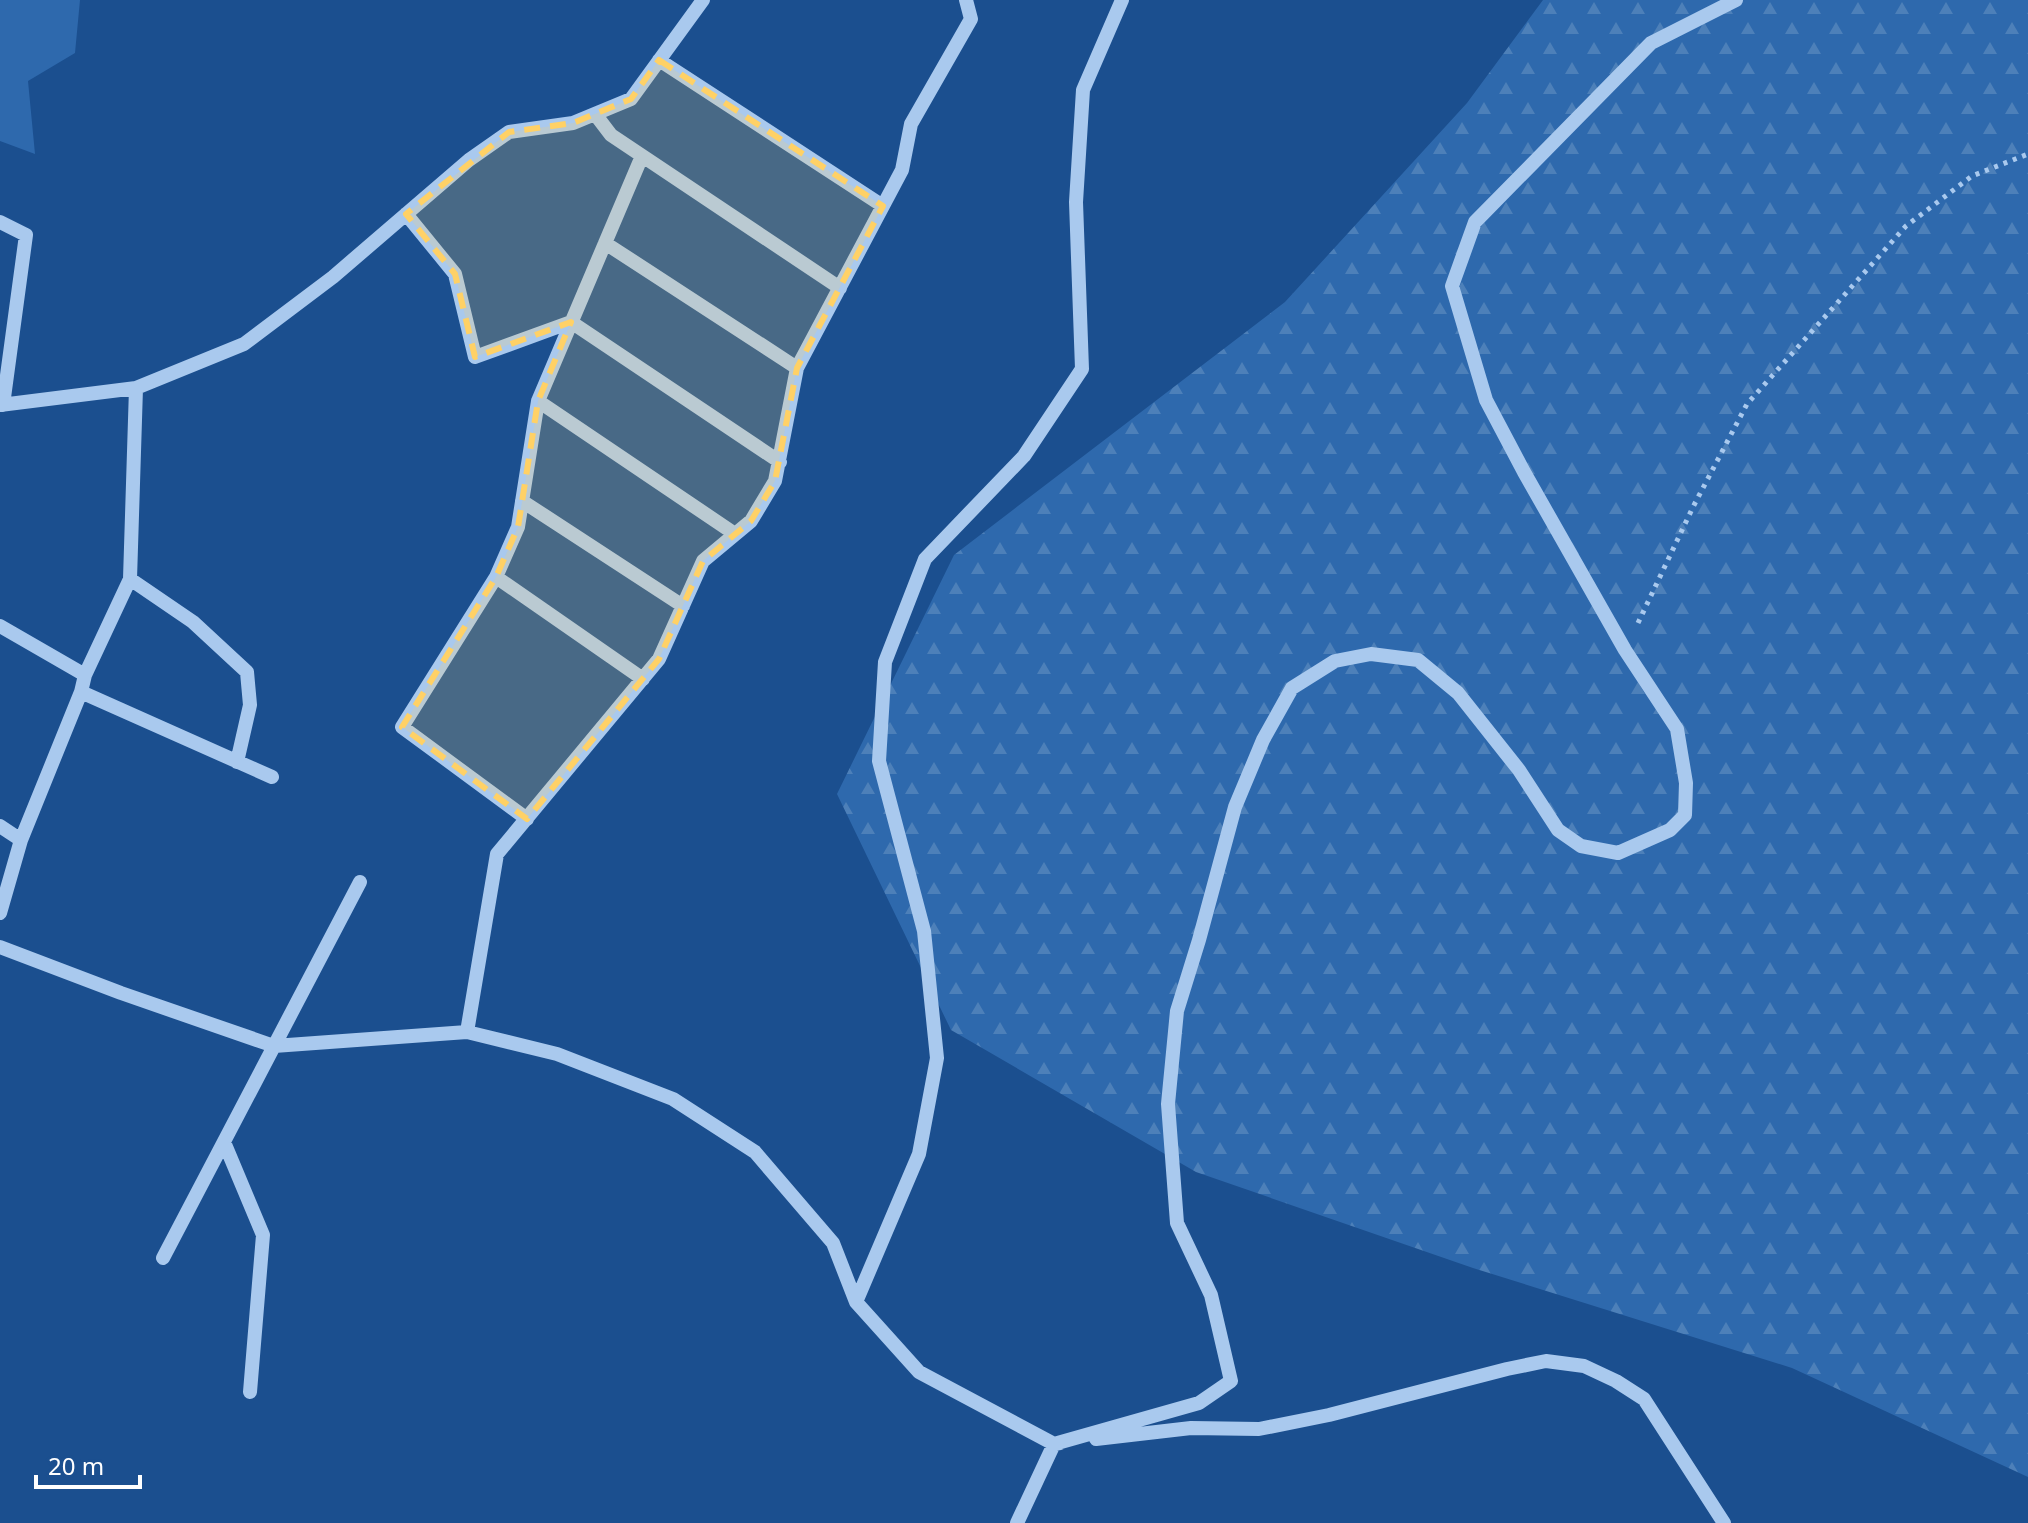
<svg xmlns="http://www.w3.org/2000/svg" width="2028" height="1523" viewBox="0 0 2028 1523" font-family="'Noto Sans',sans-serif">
  <defs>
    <pattern id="forest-firs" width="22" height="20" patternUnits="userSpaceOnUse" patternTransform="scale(2)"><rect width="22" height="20" fill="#2e69ad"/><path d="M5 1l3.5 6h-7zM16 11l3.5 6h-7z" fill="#4d80b9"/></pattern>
  </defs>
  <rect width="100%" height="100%" fill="#1b4f8f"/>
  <path fill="url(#forest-firs)" d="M1543,0h485v1477l-236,-109 -319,-100 -277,-96 -245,-142 -114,-236 117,-239 331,-253 182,-199z"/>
  <path fill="#2e69ad" d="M0,0h80l-5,53 -47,28 7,73 -35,-13z"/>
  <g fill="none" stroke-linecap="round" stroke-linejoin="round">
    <path stroke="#a9c9ee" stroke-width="5" stroke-dasharray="4 6" stroke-linecap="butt" d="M1638,623l55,-116 54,-103 159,-178 66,-50 56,-22"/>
    <path stroke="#a9c9ee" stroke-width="14" d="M659,60l224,146
      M595,114l16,21 229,153
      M406,214l49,60 20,83 96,-35 209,140
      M0,222l26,13 -23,170
      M605,243l192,125
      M538,401l197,133
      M0,405l136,-17 108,-44 89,-67 136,-117 40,-28 64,-9 58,-24 72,-99
      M522,501l161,105
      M496,577l147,102
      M130,579l63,43 54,50 3,33 -13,57
      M0,626l85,49
      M81,692l191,85
      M527,819l-125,-92 94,-150 22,-50 20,-126 104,-245
      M0,826l21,14
      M0,913l21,-73 60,-148 4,-17 45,-96 6,-191
      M0,947l121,46 153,53 193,-14 90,22 116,45 82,53 78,91 23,59 63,70 135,72 6,-1
      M467,1032l30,-178 162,-195 44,-98 48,-40 24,-40 22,-113 105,-198 9,-46 60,-105 -5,-19
      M224,1142l39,93 -13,157
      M163,1258l197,-376
      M856,1302l63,-148 18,-96 -13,-127 -45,-170 6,-99 40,-103 99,-103 58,-87 -6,-167 7,-112 39,-90
      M1096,1439l95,-11 68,1 70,-14 178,-46 39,-8 38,5 32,15 28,18 80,124
      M1017,1523l37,-79 145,-41 32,-22 -20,-86 -34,-72 -9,-119 9,-93 22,-71 36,-133 28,-67 29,-52 43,-27 36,-7 47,6 40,33 61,77 39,60 23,16 37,7 52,-23 15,-15 1,-32 -9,-54 -52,-79 -101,-178 -38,-72 -34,-114 23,-64 176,-179 85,-43"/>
  </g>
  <path fill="#ffd166" fill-opacity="0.2" stroke="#ffd166" stroke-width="6" stroke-dasharray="16 10" stroke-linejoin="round" d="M659,60l224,146 -86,162 -22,113 -24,40 -48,40 -44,98 -132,160 -125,-92 94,-150 22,-50 20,-126 33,-79 -96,35 -20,-83 -49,-60 103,-82 64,-9 58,-24z"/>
  <path d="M36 1475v12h104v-12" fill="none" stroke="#ffffff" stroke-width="4"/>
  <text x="48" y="1475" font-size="24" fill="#ffffff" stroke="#1b4f8f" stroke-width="6" paint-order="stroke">20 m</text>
</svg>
